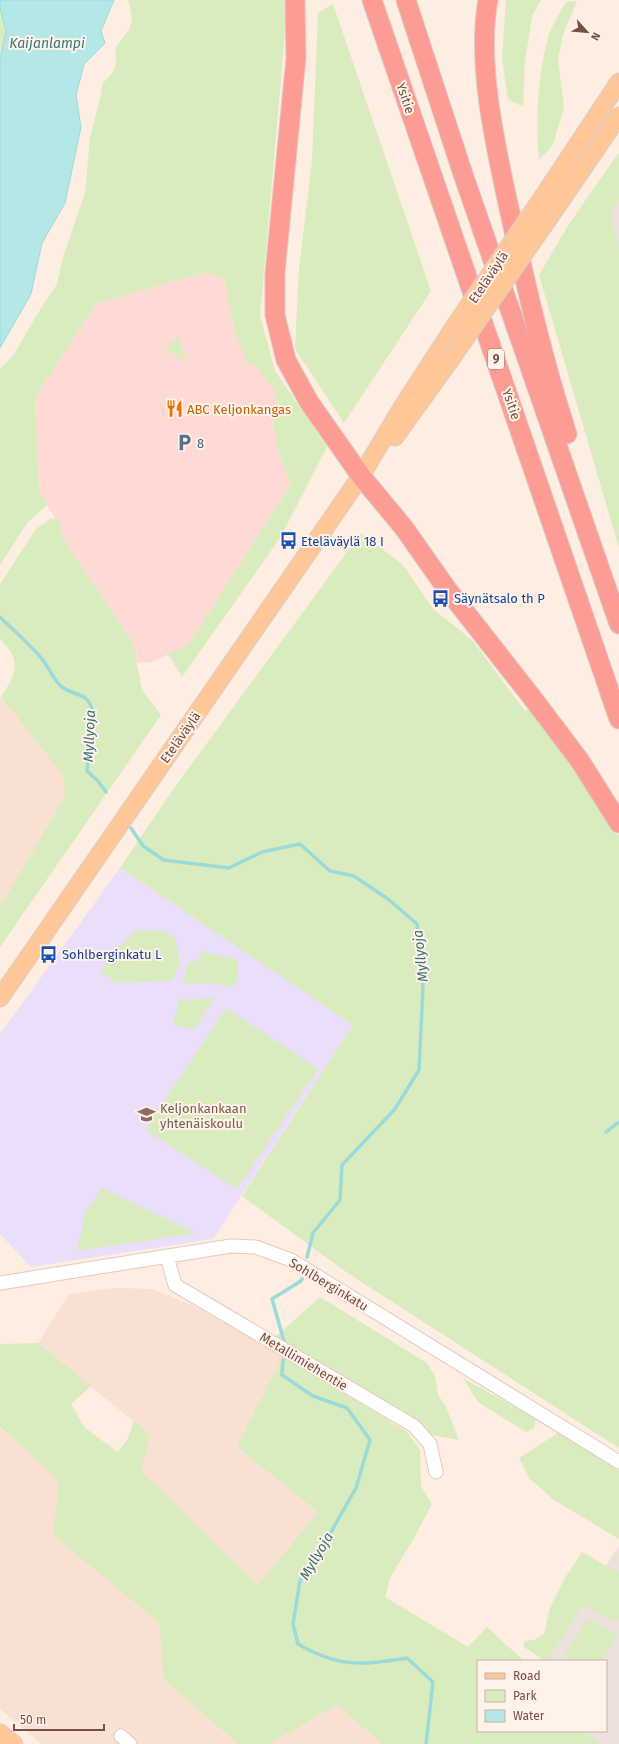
<svg xmlns="http://www.w3.org/2000/svg" width="619" height="1744" viewBox="0 0 619 1744" font-family="'Fira Sans',sans-serif">
  <rect width="100%" height="100%" fill="#feede1"/>
  <path fill="#f8e0d2" d="M1,697l62,78 2,21 -65,111v-208z
    M117,1288l35,1 44,18 87,49 -46,91 81,65 -60,73 -118,-114 10,-36 -112,-92 31,-49z
    M0,1428l60,53 -7,54 106,88 5,57 74,64h-196l-42,-35z
    M337,1705l45,39h-113z"/>
  <path fill="#ffd9d4" d="M204,273l20,5 10,51 20,35 21,27 5,20 -2,41 13,32 -103,161 -36,17 -16,1 -3,-20 -71,-106 -1,-10 -22,-34 -4,-95 62,-95z"/>
  <path fill="#ece1dc" d="M619,198v51l-9,-35z
    M619,1545v199h-18l-16,-13h21v-70h-58z"/>
  <path fill="#ebdefa" d="M120,868l233,157 -140,214 -182,28 -31,-33v-200z"/>
  <path fill="#d9ecbe" d="M128,0h156l2,22 -26,294 15,55 52,76 -47,91 -98,139 -14,-23 20,-9 103,-161 -13,-32 -5,-32 6,-9 -4,-20 -21,-27h-7l-13,-35 -10,-51 -20,-5 -107,30 -62,95 4,95 8,12 -19,17 -28,43v-196l15,-16 21,-37 21,-32 7,-30 21,-61 5,-55 11,-43 1,-11c13,-13 16,-16 13,-35 15,-22 21,-21 13,-49z
    M506,0h35l-9,16 -7,45 -2,46 -15,-8 -6,-40z
    M577,1l-14,34 -5,25 6,47 -11,38 -14,15c-4,-38 -1,-85 9,-122 3,-12 12,-25 18,-36z
    M333,4l98,287 -87,132 -49,-74 4,-80 13,-108 6,-148z
    M0,7l6,24 -6,29z
    M619,152v46l-9,16 9,35v299l-80,-273 30,-51z
    M178,337l8,21 -4,2 -18,-12z
    M56,518l5,9 1,10 71,106 9,47 19,25 -161,232v-40l65,-111 -2,-21 -62,-78c15,-24 22,-35 -1,-58v-55l36,-55 14,-10z
    M361,533l42,32 30,44 40,32 52,70 6,-4 88,129v612l-270,-174 -107,-78 111,-171 -233,-157 52,-77z
    M157,928l18,10 5,25 -8,18 -55,2 -17,-12 20,-26 3,-1 12,-14 20,1z
    M202,951l35,9 1,13 -3,14 -23,-3h-29l4,-21 10,-2z
    M214,998l-20,32 -21,-5 6,-25z
    M226,1008l92,61 -81,120 -92,-59z
    M102,1188l94,45 -119,18 8,-38z
    M320,1297l107,66 8,13 3,19 7,10 14,35 -27,-5 -6,-7 -153,-89z
    M38,1343l53,43 -20,18 14,24 33,24 9,-12 7,-19 16,14 -9,36 117,114 60,-73 -81,-65 46,-91 124,76 13,18 1,36 11,18 -18,34 -24,40 -5,19 83,50 19,-20 37,34h-46v70h107l16,13h-219l-45,-39 -68,39h-31l-74,-64 -5,-57 -106,-88 6,-54 -59,-54v-83z
    M463,1378l73,41 -2,9 -8,4 -48,-30z
    M558,1433l61,38v68l-65,-39 -24,-21 -11,-21z
    M582,1552l37,21v49l-37,-16 -34,55h-3l-21,-14v-6l10,-1 10,-6 6,-27 15,-29z
    M588,1618l29,17 -16,26h-40z"/>
  <path fill="#b4e8e7" stroke="#9adbda" d="M0,0h114l-13,31 4,12 -21,21 -8,31 5,32 -16,76 -23,40 -11,51 -31,54v-288l6,-29 -6,-24z"/>
  <g fill="none" stroke-linecap="round" stroke-linejoin="round">
    <path stroke="#9adbda" stroke-width="3.5" d="M0,617c14,14 30,27 42,42 7,8 11,21 20,28 12,9 25,5 30,22l-5,62 11,10 8,11
      M131,828l12,18 21,14 65,8 33,-16 38,-8 30,27 24,5 34,23 29,25 6,63 -4,83 -24,39 -53,56 -2,35 -27,33 -6,24
      M606,1132l13,-10
      M284,1341l-12,-42 29,-18 1,-2
      M283,1360l-1,15 31,21 34,12 23,32 -14,48 -34,60 -22,33 -7,43 5,20c41,24 64,21 109,14l26,24 -7,62"/>
    <defs>
      <path id="minor" d="M167,1256l8,29 239,141 16,18 6,28
        M0,1283l231,-37 25,1 35,13 328,202
        M121,1736l9,8"/>
      <path id="major" d="M544,195l75,-113
        M549,218l70,-102
        M395,437l54,-75
        M0,998l361,-522 40,-67 57,-88
        M0,1733l14,11"/>
      <path id="highway" d="M295,0l1,58 -21,215v42l11,45 23,42 52,74 43,52 43,61 84,107 49,65 39,62
        M372,0l247,719
        M406,0l57,174 156,450
        M488,0c-11,61 6,139 19,199 17,79 35,158 60,235"/>
    </defs>
    <use href="#minor" stroke="#e5cabf" stroke-width="15"/>
    <use href="#major" stroke="#d9cecb" stroke-width="19"/>
    <use href="#highway" stroke="#d9cecb" stroke-width="21"/>
    <use href="#minor" stroke="#fff" stroke-width="13"/>
    <use href="#major" stroke="#ffc697" stroke-width="17"/>
    <use href="#highway" stroke="#fd9c93" stroke-width="19"/>
    <defs>
      <path id="major-bridge" d="M458,321l86,-126
        M449,362l100,-144"/>
    </defs>
    <use href="#major-bridge" stroke="#d9cecb" stroke-width="19" stroke-linecap="butt"/>
    <use href="#major-bridge" stroke="#ffc697" stroke-width="17"/>
  </g>
  <defs>
    <symbol id="restaurant-bare" viewBox="-9 -9 18 18"><path d="M-5-6h1v4h1v-4h1v4h1v-4h1v5L-1.5 .5V6h-2V.5L-5-1ZM5-6V6H3V1.5H1.5Q1.5-4 5-6Z" fill="#e8710a" stroke="#fff2e9" stroke-width="2.5" paint-order="stroke"/></symbol>
    <symbol id="parking-bare" viewBox="-9 -9 18 18"><path d="M-3.5-5.5H1a3.5 3.5 0 0 1 0 7H-1V5.5H-3.5ZM-1-3.4V-.6H.8a1.4 1.4 0 0 0 0-2.8Z" fill="#5c6f8a" stroke="#fff2e9" stroke-width="2.5" paint-order="stroke"/></symbol>
    <symbol id="bus-bare" viewBox="-9 -9 18 18"><path d="M-5-6H5V4H4V6H2V4H-2V6H-4V4H-5ZM-3.5-4V0h7V-4ZM-3.5 1.2v1.5H-2V1.2ZM2 1.2v1.5H3.5V1.2Z" fill="#1a4fb4" stroke="#fff2e9" stroke-width="2.5" paint-order="stroke"/></symbol>
    <symbol id="school-bare" viewBox="-9 -9 18 18"><path d="M0-5L7-2L0 1L-7-2ZM-4 1L0 2.5L4 1V4Q0 6-4 4Z" fill="#8d6e63" stroke="#fff2e9" stroke-width="2.5" paint-order="stroke"/></symbol>
  </defs>
  <g fill-rule="evenodd">
    <use href="#restaurant-bare" x="162" y="396" width="25" height="25"/>
    <use href="#parking-bare" x="172" y="430" width="25" height="25"/>
    <use href="#bus-bare" x="276" y="528" width="25" height="25"/>
    <use href="#bus-bare" x="428" y="586" width="25" height="25"/>
    <use href="#bus-bare" x="36" y="942" width="25" height="25"/>
    <use href="#school-bare" x="134" y="1102" width="25" height="25"/>
  </g>
  <g text-anchor="middle" stroke-width="4" stroke-linejoin="round" paint-order="stroke">
    <rect fill="#fff2e9" stroke="#a08077" stroke-width="1" x="488" y="349" width="16" height="20" rx="3"/>
    <g font-size="12" font-weight="bold" fill="#774f46">
      <text x="496" y="363">9</text>
    </g>
    <g font-size="13" fill="#774f46" stroke="#fff2e9">
      <text transform="translate(406 98) rotate(71)" y="5">Ysitie</text>
      <text transform="translate(488 277) rotate(-56)" y="5">Eteläväylä</text>
      <text transform="translate(512 404) rotate(71)" y="5">Ysitie</text>
      <text transform="translate(180 737) rotate(-55)" y="5">Eteläväylä</text>
      <text transform="translate(329 1284) rotate(31)" y="5">Sohlberginkatu</text>
      <text transform="translate(304 1361) rotate(31)" y="5">Metallimiehentie</text>
    </g>
    <g font-size="13" fill="#c56008" stroke="#fff2e9" text-anchor="start">
      <text x="187" y="414">ABC Keljonkangas</text>
    </g>
    <g font-size="13" fill="#4e5e75" stroke="#fff2e9" text-anchor="start">
      <text x="197" y="448">8</text>
    </g>
    <g font-size="13" fill="#164399" stroke="#fff2e9" text-anchor="start">
      <text x="301" y="546">Eteläväylä 18 I</text>
      <text x="454" y="603">Säynätsalo th P</text>
      <text x="62" y="959">Sohlberginkatu L</text>
    </g>
    <g font-size="13" fill="#785e54" stroke="#fff2e9" text-anchor="start">
      <text x="160" y="1113">Keljonkankaan<tspan x="160" dy="15">yhtenäiskoulu</tspan></text>
    </g>
    <g font-size="14" font-style="italic" fill="#367676" stroke="#fff2e9">
      <text x="47" y="48">Kaijanlampi</text>
      <text transform="translate(89 736) rotate(-88)" y="5">Myllyoja</text>
      <text transform="translate(420 956) rotate(-96)" y="5">Myllyoja</text>
      <text transform="translate(316 1556) rotate(-60)" y="5">Myllyoja</text>
    </g>
  </g>
  <rect x="477" y="1660" width="130" height="72" fill="#fff2e9" stroke="#c9b1a8"/>
  <rect x="485" y="1673" width="20" height="6" fill="#ffc697" stroke="#c9b1a8"/>
  <text x="513" y="1680" font-size="12" fill="#774f46">Road</text>
  <rect x="485" y="1690" width="20" height="12" fill="#d9ecbe" stroke="#c9b1a8"/>
  <text x="513" y="1700" font-size="12" fill="#774f46">Park</text>
  <rect x="485" y="1710" width="20" height="12" fill="#b4e8e7" stroke="#c9b1a8"/>
  <text x="513" y="1720" font-size="12" fill="#774f46">Water</text>
  <g transform="translate(587 32) rotate(117)" stroke="#fff2e9" stroke-width="3" paint-order="stroke">
  <path d="M0-3L7 15L0 10L-7 15Z" fill="#774f46"/>
  <text y="-6" font-size="11" font-weight="bold" text-anchor="middle" fill="#774f46">N</text>
  </g>
  <path d="M14 1724v6h90v-6" fill="none" stroke="#774f46" stroke-width="2"/>
  <text x="20" y="1724" font-size="12" fill="#774f46" stroke="#fff2e9" stroke-width="3" paint-order="stroke">50 m</text>
</svg>
